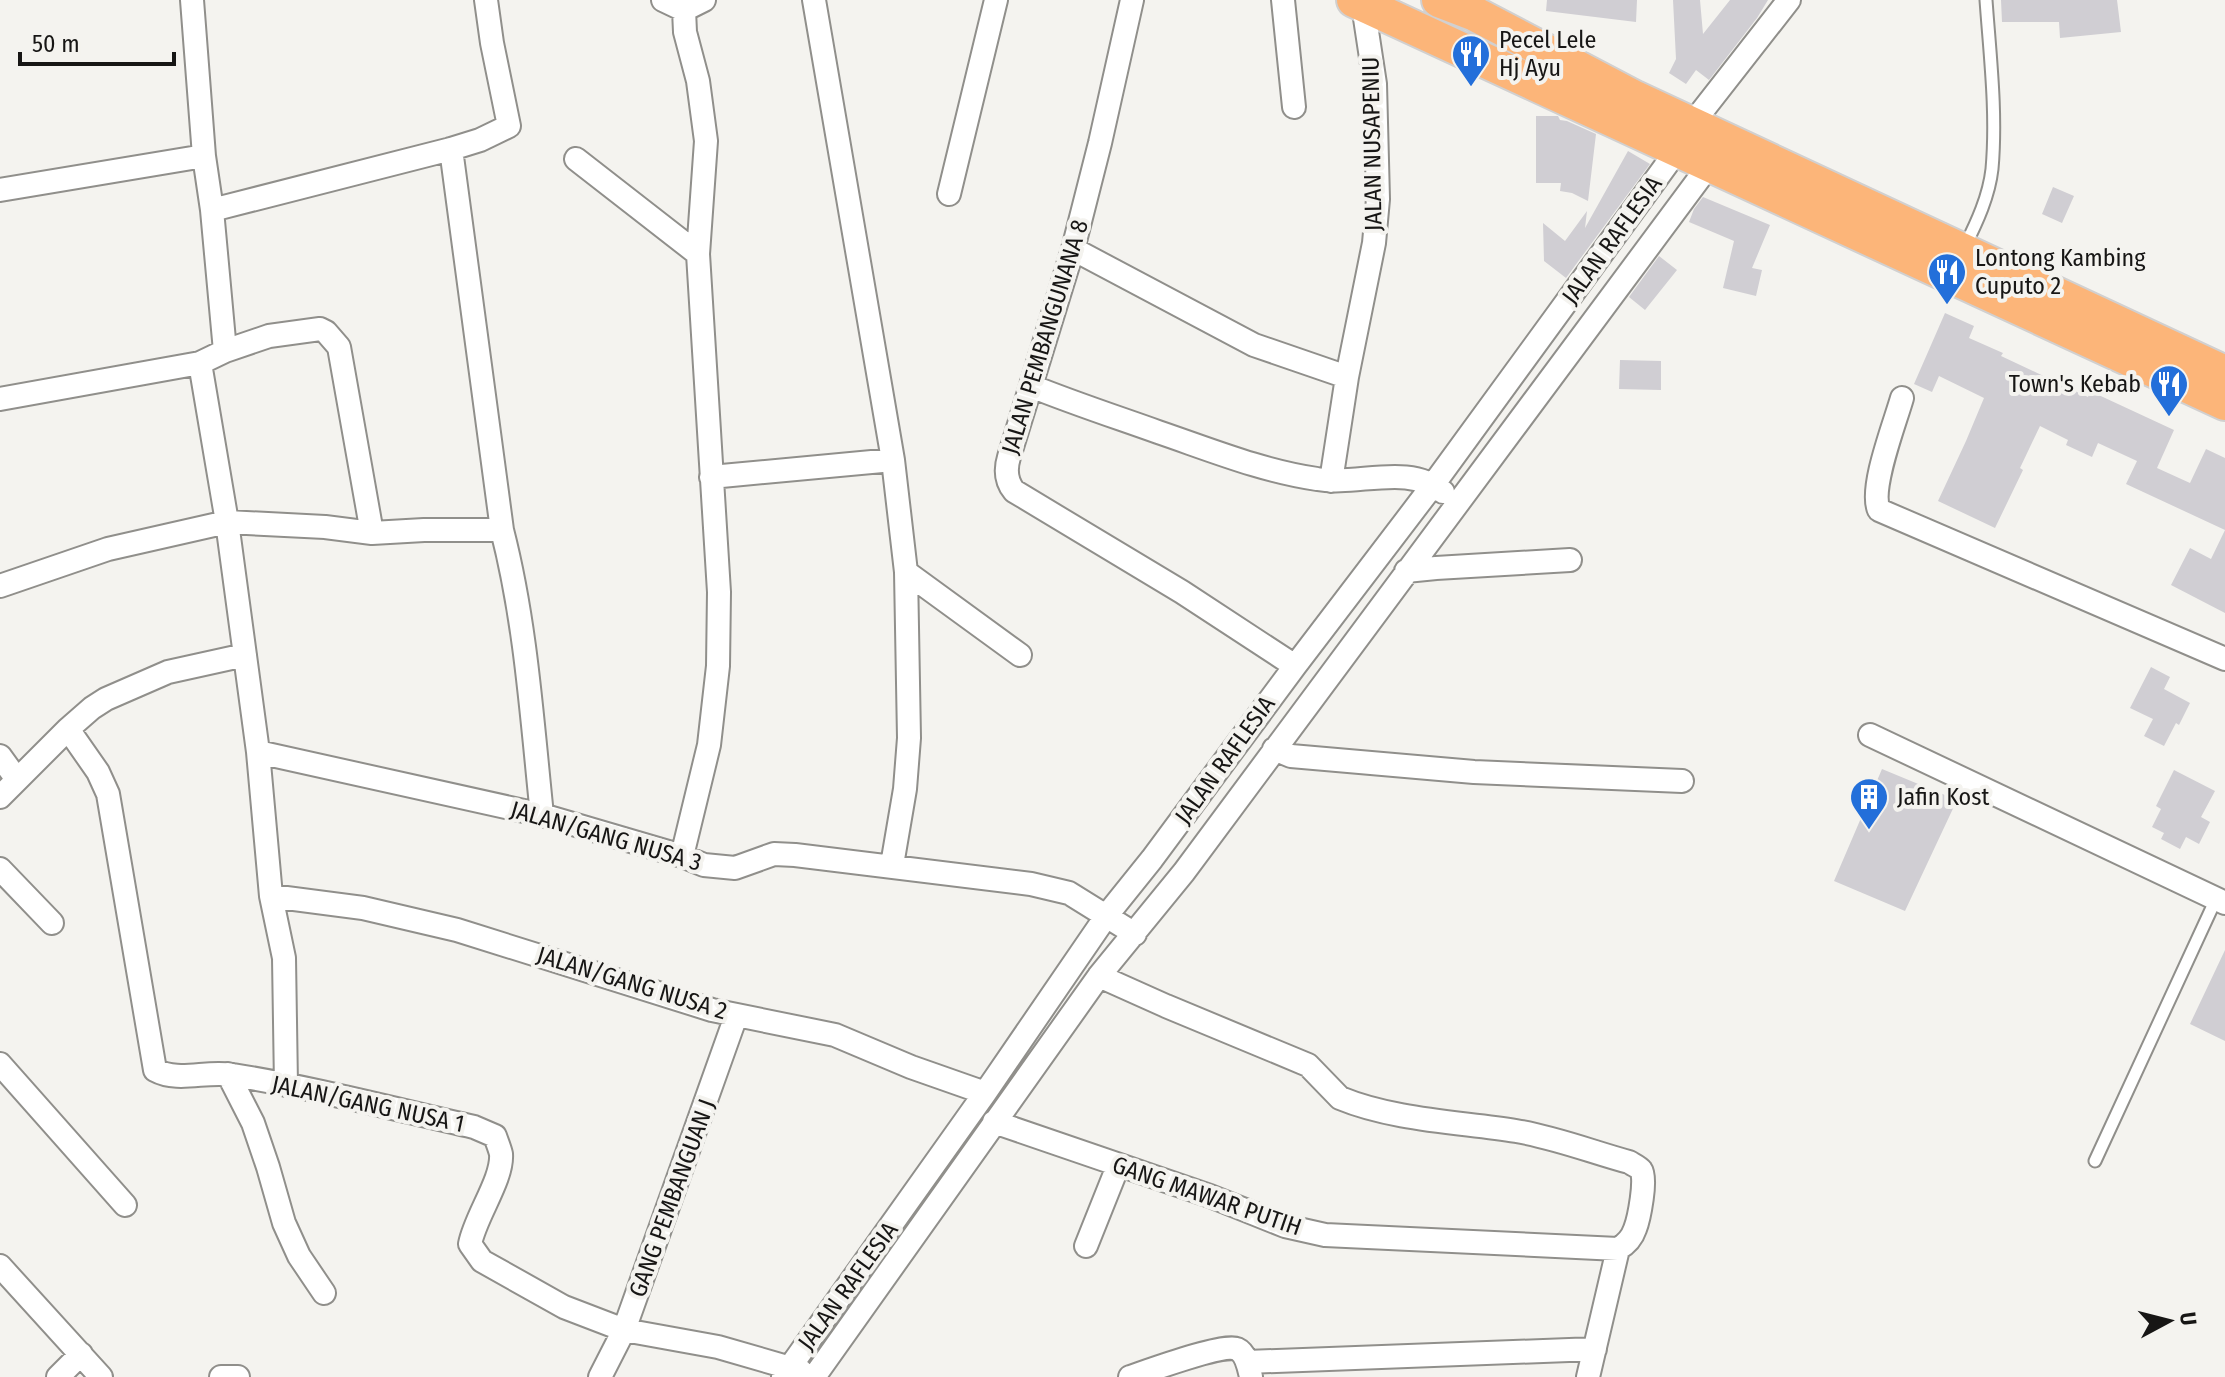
<svg xmlns="http://www.w3.org/2000/svg" width="2225" height="1377" viewBox="0 0 2225 1377" font-family="'Fira Sans Condensed',sans-serif">
  <rect width="100%" height="100%" fill="#f4f3ef"/>
  <path fill="#d0ced3" d="M1547,0h90l-1,22 -90,-11z
    M1673,0h27l3,34 27,-34h38l-11,18 -48,62 -13,-10 -10,14 -17,-11 7,-14z
    M2001,0h116l4,32 -61,6 -1,-16h-57z
    M1536,116h22l2,4 7,1 29,13 -8,67 -16,-8 -12,-2 1,-8h-25z
    M1628,151l22,13 -84,114 -22,-17 -1,-38 22,18 22,-30 -2,17z
    M2053,187l21,9 -12,27 -20,-9z
    M1703,197l67,28 -18,43 10,2 -6,26 -33,-8 11,-47 -45,-19 5,-13z
    M1659,256l18,14 -32,40 -16,-13z
    M1945,313l29,13 -5,12 34,15 -2,3 87,41 2,-6 84,39 -17,38 33,15 16,-34 19,9v155l-54,-28 19,-37 21,11 14,-29 -99,-46 11,-23 -39,-18 -6,14 -26,-12 2,-5 -28,-14 -20,42 3,2 -28,58 -57,-27 28,-60 18,-43 -45,-22 -7,16 -18,-8z
    M1620,360l41,1v29l-42,-1z
    M2151,667l19,10 -6,12 26,14 -11,22 -3,-2 -12,23 -20,-10 9,-17 -23,-11z
    M1882,769l75,31 -52,111 -71,-30z
    M2174,770l41,21 -14,26 9,5 -11,22 -13,-7 -6,12 -19,-10 3,-6 -12,-6 9,-18 -5,-3z
    M2225,950v91l-35,-17z"/>
  <g fill="none" stroke-linecap="round" stroke-linejoin="round">
    <defs>
      <path id="lane" d="M1965,246c12,-24 24,-50 27,-77 5,-56 -2,-113 -6,-169
        M2095,1161l121,-262"/>
      <path id="street" d="M192,0l12,156 8,54 13,141 -25,12 27,159 31,230 13,144 13,62 2,127
        M663,0l21,10 1,22 13,49 8,60 -8,113 21,338 -1,74 -9,79 -27,111
        M814,0l79,460 13,112 3,166 -4,51 -13,76
        M1132,0l-32,143 -27,106 -64,208c-4,13 -3,24 5,34l168,101 113,74
        M1283,0l11,107
        M684,10l20,-10
        M1692,124l97,-124
        M576,159l122,95
        M0,190l204,-34
        M949,194l47,-194
        M212,210l239,-61 29,-9 29,-14 -17,-83 -6,-43
        M1073,249l181,96 93,32
        M225,351l44,-15 51,-7 6,3 13,15 33,186
        M1031,386c42,17 85,31 127,46 53,18 104,39 159,47 41,7 91,-16 126,13
        M1902,398c-7,25 -33,91 -23,112l346,149
        M0,399l200,-36
        M711,477l182,-17
        M1331,481l16,-104 27,-134 4,-44 -3,-115 -12,-79
        M502,530c24,93 30,190 40,285
        M1406,571l30,-3 134,-8
        M906,572l114,83
        M0,586l108,-37 119,-27 98,5 47,6 52,-3h78l-51,-381
        M68,729l30,43 10,22 47,276c24,13 51,0 78,5 81,13 161,34 241,52l21,9c2,6 5,13 6,18 2,25 -26,63 -31,90l12,17 82,46 60,23 94,17 83,24
        M1870,735l355,168
        M1274,749l17,7 183,16 208,9
        M258,752l284,63 140,41 22,9 31,3 39,-14 21,1 236,29 38,9 66,41
        M0,756l16,22
        M0,797l68,-68 24,-21 14,-9 62,-27 77,-17
        M0,869l52,54
        M271,896l92,12 94,22 255,80 123,25 76,32 74,26
        M1099,976l67,30 142,59 32,33c53,22 119,24 176,33 38,6 76,21 113,31 3,2 10,5 12,8 6,8 -2,49 -6,59 -3,9 -10,16 -17,20l-30,128
        M0,1064l125,141
        M228,1074l25,49 15,44 16,56 15,33 25,37
        M994,1122l216,74 75,30 40,9 293,14
        M1086,1246l32,-80
        M0,1266l101,111
        M1247,1362l348,-13
        M58,1377l23,-23
        M221,1377h17
        M600,1377l24,-47 112,-314
        M783,1377l202,-284 122,-178 45,-56 143,-193 138,-181 245,-336
        M814,1377l285,-401 85,-104 526,-708
        M1130,1377c18,-6 94,-34 107,-28 9,4 12,19 14,28"/>
      <path id="primary" d="M1354,0l871,403
        M1439,0l34,13 162,85 590,275"/>
    </defs>
    <use href="#lane" stroke="#908f8b" stroke-width="15"/>
    <use href="#street" stroke="#908f8b" stroke-width="26"/>
    <use href="#primary" stroke="#d1d0d0" stroke-width="38"/>
    <use href="#lane" stroke="#fff" stroke-width="11"/>
    <use href="#street" stroke="#fff" stroke-width="22"/>
    <use href="#primary" stroke="#fcb579" stroke-width="34"/>
  </g>
  <defs>
    <symbol id="restaurant-pin" viewBox="-11 -11 22 30"><path d="M0 17L-7.5 6A9.5 9.5 0 1 1 7.5 6Z" fill="#236fda" stroke="#f4f3ef"/><path d="M-5-6h1v4h1v-4h1v4h1v-4h1v5L-1.5 .5V6h-2V.5L-5-1ZM5-6V6H3V1.5H1.5Q1.5-4 5-6Z" fill="#fff"/></symbol>
    <symbol id="building-pin" viewBox="-11 -11 22 30"><path d="M0 17L-7.5 6A9.5 9.5 0 1 1 7.5 6Z" fill="#236fda" stroke="#f4f3ef"/><path d="M-4-6H4V6H1V3H-1V6H-4ZM-2.5-4.3h1.7v1.8h-1.7ZM.8-4.3h1.7v1.8H.8ZM-2.5-1h1.7V.8h-1.7ZM.8-1h1.7V.8H.8Z" fill="#fff"/></symbol>
  </defs>
  <g fill-rule="evenodd">
    <use href="#restaurant-pin" x="1449" y="32" width="44" height="60"/>
    <use href="#restaurant-pin" x="1925" y="250" width="44" height="60"/>
    <use href="#restaurant-pin" x="2147" y="362" width="44" height="60"/>
    <use href="#building-pin" x="1847" y="775" width="44" height="60"/>
  </g>
  <g text-anchor="middle" stroke-width="8" stroke-linejoin="round" paint-order="stroke">
    <g font-size="24" fill="#171615" stroke="#f4f3ef" text-anchor="start">
      <text x="1499" y="48">Pecel Lele<tspan x="1499" dy="28">Hj Ayu</tspan></text>
      <text x="1975" y="266">Lontong Kambing<tspan x="1975" dy="28">Cuputo 2</tspan></text>
      <text x="2141" y="392" text-anchor="end">Town's Kebab</text>
      <text x="1897" y="805">Jafin Kost</text>
    </g>
    <g font-size="24" fill="#171615" stroke="#f4f3ef">
      <text transform="translate(1372 144) rotate(-91)" y="8">JALAN NUSAPENIU</text>
      <text transform="translate(1612 240) rotate(-54)" y="8">JALAN RAFLESIA</text>
      <text transform="translate(1045 337) rotate(-73)" y="8">JALAN PEMBANGUNANA 8</text>
      <text transform="translate(1225 760) rotate(-54)" y="8">JALAN RAFLESIA</text>
      <text transform="translate(606 836) rotate(16)" y="8">JALAN/GANG NUSA 3</text>
      <text transform="translate(632 983) rotate(17)" y="8">JALAN/GANG NUSA 2</text>
      <text transform="translate(368 1104) rotate(12)" y="8">JALAN/GANG NUSA 1</text>
      <text transform="translate(1207 1196) rotate(19)" y="8">GANG MAWAR PUTIH</text>
      <text transform="translate(672 1198) rotate(-70)" y="8">GANG PEMBANGUAN J</text>
      <text transform="translate(848 1286) rotate(-54)" y="8">JALAN RAFLESIA</text>
    </g>
  </g>
  <g transform="translate(2169 1321) rotate(83)" stroke="#f4f3ef" stroke-width="6" paint-order="stroke">
  <path d="M0-6L14 30L0 20L-14 30Z" fill="#171615"/>
  <text y="-12" font-size="22" font-weight="bold" text-anchor="middle" fill="#171615">U</text>
  </g>
  <path d="M20 52v12h154v-12" fill="none" stroke="#171615" stroke-width="4"/>
  <text x="32" y="52" font-size="24" fill="#171615" stroke="#f4f3ef" stroke-width="6" paint-order="stroke">50 m</text>
</svg>
